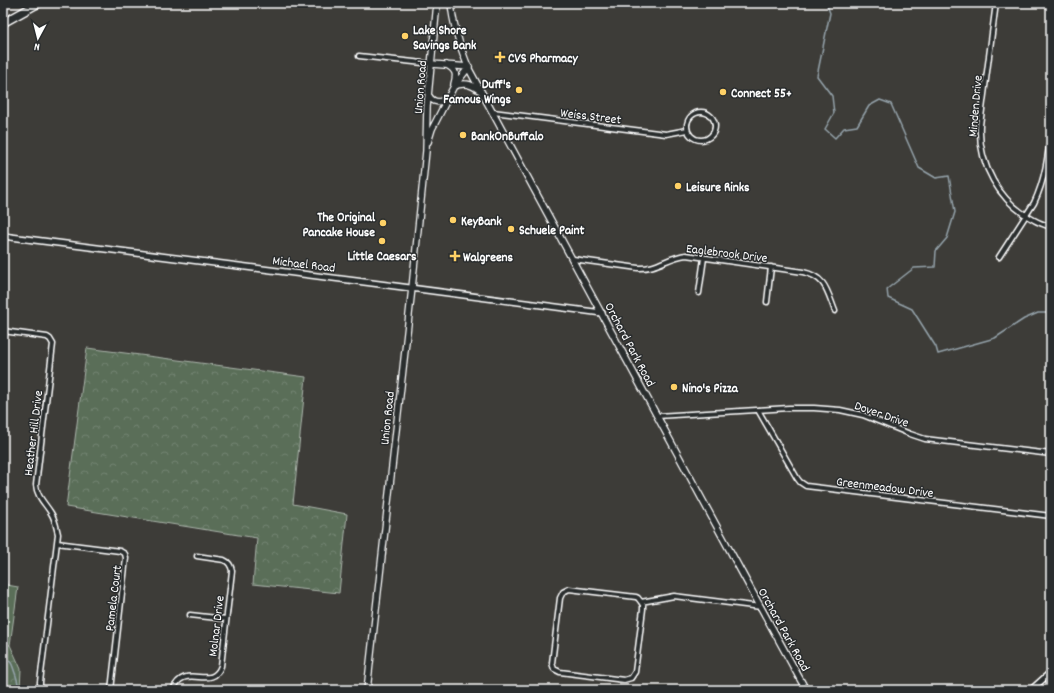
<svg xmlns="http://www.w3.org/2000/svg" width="1054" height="693" viewBox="0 0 1054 693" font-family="Dekko,sans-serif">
  <defs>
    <pattern id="forest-crowns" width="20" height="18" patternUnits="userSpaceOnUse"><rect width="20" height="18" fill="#5a6e59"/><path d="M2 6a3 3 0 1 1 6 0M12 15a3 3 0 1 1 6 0" fill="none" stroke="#738472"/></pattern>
  </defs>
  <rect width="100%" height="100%" fill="#3d3c38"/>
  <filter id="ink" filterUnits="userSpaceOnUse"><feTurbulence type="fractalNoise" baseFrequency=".025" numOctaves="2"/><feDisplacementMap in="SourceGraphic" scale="8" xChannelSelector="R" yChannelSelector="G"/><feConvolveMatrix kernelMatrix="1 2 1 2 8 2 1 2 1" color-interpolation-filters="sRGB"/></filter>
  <g filter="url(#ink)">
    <path fill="#5a6e59" stroke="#acb6ac" d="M3,581h3l1,4 11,2 -8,58h-7z"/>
    <path fill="url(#forest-crowns)" stroke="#acb6ac" d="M87,348l219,29 -13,127 54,10 -8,79 -86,-9 4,-46 -191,-31z
      M3,645h7l11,24 -1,21h-17z"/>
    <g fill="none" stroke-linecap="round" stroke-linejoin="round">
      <path stroke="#95a3ab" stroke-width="1.5" d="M826,3l4,10 -13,63 15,20 2,17 -9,16 10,9 9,-10 13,-2 12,-20 11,-6 11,4 28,64 17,10 13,-2 6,36 -8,26 -11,13 -1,16 -21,1 -27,21 1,9 24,11 24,38 2,7 57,-16 29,-19 14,-6h13
        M3,658c10,2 9,8 12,15 2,6 4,10 3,17"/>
      <defs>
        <path id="minor" d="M996,3l-16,122c-2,39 19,77 54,95 5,3 11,5 17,7
          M359,56l73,8
          M687 126a14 14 0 1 1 28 0a14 14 0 1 1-28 0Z
          M493,112l173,22 21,-4
          M999,257l35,-54c11,-23 14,-47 17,-72
          M573,259l65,9c19,1 30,-11 48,-13l117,17c23,5 24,19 32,39
          M699,293l5,-35
          M767,302l4,-35
          M3,331l44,6 3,2 3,5 -17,141c1,12 9,18 15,28 4,6 5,13 7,21l-18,148v4l4,4
          M758,410l39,68 3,4 6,4 245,30
          M657,416l132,-8h25l26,2 23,5 47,19 15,5 126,15
          M57,543l63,8 5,3 1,4 -15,132
          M641,602l2,3v4l-8,63 -4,6 -7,2 -64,-8 -6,-3 -2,-6 8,-65 3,-6 6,-3 67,8 2,1 3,4 33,-6 87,11
          M190,615l36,4
          M173,690c11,-29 39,2 48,-24l11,-95c-1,-6 -3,-9 -8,-11l-27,-4"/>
        <path id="tertiary" d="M3,236l369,47 230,30
          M1031,690l20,-18"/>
        <path id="secondary" d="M451,3c2,23 9,44 18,66l279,515 58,106
          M432,64l37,3
          M447,65c9,5 10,9 7,19
          M454,86c10,-4 17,-2 25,4
          M429,96c4,7 11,7 18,3
          M428,142l4,-13 22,-43 15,-19
          M367,690l45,-402 14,-137 1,-44 10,-104"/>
        <path id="trunk" d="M3,23l36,-20"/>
      </defs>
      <use href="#minor" stroke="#fff" stroke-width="7"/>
      <use href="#tertiary" stroke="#fff" stroke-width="8"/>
      <use href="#secondary" stroke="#fff" stroke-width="8"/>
      <use href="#trunk" stroke="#fff" stroke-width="10"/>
      <use href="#minor" stroke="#2a2d2e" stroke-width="4"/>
      <use href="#tertiary" stroke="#2a2d2e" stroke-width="5"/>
      <use href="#secondary" stroke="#2a2d2e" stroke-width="5.5"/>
      <use href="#trunk" stroke="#2a2d2e" stroke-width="7"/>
    </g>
  </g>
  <g fill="#ffd166" stroke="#2a2d2e" stroke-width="1.5">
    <circle cx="405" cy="36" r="4"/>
    <path d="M498 51h4v4h4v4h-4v4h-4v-4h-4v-4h4z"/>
    <circle cx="519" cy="90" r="4"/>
    <circle cx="723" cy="92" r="4"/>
    <circle cx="463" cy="135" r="4"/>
    <circle cx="678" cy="186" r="4"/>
    <circle cx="453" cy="220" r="4"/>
    <circle cx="383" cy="223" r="4"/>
    <circle cx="511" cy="229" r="4"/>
    <circle cx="382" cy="241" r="4"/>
    <path d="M453 250h4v4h4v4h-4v4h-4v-4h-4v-4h4z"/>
    <circle cx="674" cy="387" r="4"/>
  </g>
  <g text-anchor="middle" stroke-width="3" stroke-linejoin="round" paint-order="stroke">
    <g font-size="13" font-weight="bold" fill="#fff" stroke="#2a2d2e" text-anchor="start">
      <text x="413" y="34">Lake Shore<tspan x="413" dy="15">Savings Bank</tspan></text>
      <text x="508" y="62">CVS Pharmacy</text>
      <text x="511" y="88" text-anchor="end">Duff's<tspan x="511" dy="15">Famous Wings</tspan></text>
      <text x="731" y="97">Connect 55+</text>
      <text x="471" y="140">BankOnBuffalo</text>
      <text x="686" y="191">Leisure Rinks</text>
      <text x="375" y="221" text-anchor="end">The Original<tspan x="375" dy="15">Pancake House</tspan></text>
      <text x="461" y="225">KeyBank</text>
      <text x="519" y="234">Schuele Paint</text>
      <text x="382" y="260" text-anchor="middle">Little Caesars</text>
      <text x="463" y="261">Walgreens</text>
      <text x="682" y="392">Nino's Pizza</text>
    </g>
    <g font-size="13" fill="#fff" stroke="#2a2d2e">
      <text transform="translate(419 87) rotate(-85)" y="5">Union Road</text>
      <text transform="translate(974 106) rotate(-85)" y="5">Minden Drive</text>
      <text transform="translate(591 115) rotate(7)" y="5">Weiss Street</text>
      <text transform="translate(727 252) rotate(7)" y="5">Eaglebrook Drive</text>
      <text transform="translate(304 263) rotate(7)" y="5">Michael Road</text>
      <text transform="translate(631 344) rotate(62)" y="5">Orchard Park Road</text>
      <text transform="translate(882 413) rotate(19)" y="5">Dover Drive</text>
      <text transform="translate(386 418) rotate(-84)" y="5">Union Road</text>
      <text transform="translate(32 433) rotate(-83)" y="5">Heather Hill Drive</text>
      <text transform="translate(885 486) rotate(7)" y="5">Greenmeadow Drive</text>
      <text transform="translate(112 598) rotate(-83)" y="5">Pamela Court</text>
      <text transform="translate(215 626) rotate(-83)" y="5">Molnar Drive</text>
      <text transform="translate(785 629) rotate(61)" y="5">Orchard Park Road</text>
    </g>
  </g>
  <rect width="1054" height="693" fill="none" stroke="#2a2d2e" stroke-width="16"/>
  <rect x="8" y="8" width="1038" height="677" fill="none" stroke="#fff" stroke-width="1.5" filter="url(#ink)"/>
  <g transform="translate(38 38) rotate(187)" stroke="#2a2d2e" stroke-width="3" paint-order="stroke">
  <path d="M0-3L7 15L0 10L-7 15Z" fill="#ffffff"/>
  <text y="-6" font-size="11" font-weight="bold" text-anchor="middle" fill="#ffffff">N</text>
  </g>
</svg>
